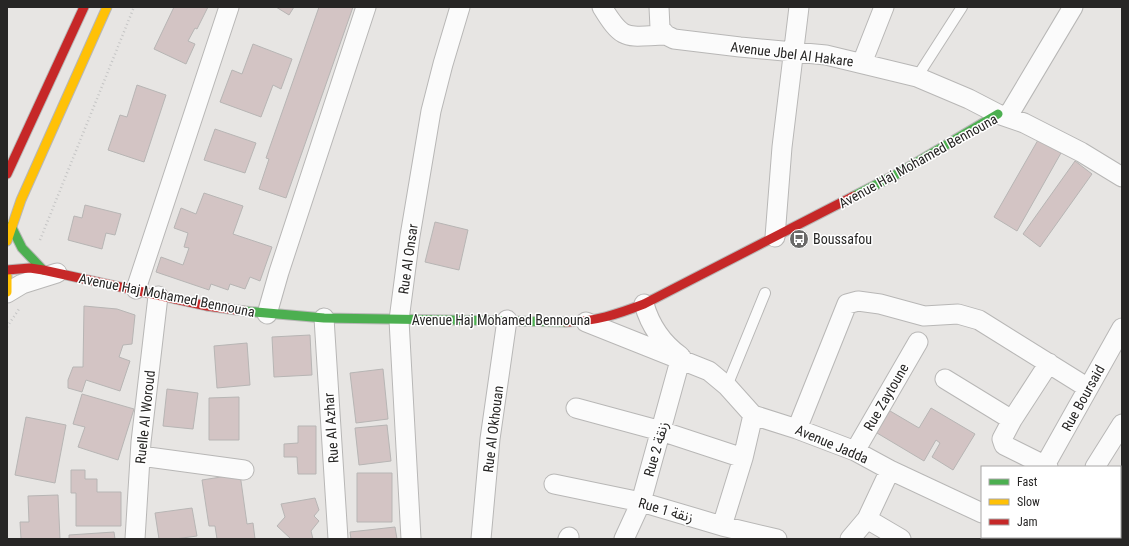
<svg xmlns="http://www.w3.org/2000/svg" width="1129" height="546" viewBox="0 0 1129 546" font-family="'Roboto Condensed','Noto Sans Arabic',sans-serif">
  <rect width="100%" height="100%" fill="#e7e5e3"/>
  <path fill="#d3c4c4" stroke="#b7b5b4" d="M174,7h34l-11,22 -2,-1 -7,13 7,3 -9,20 -32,-15z
    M276,7h18l-5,8z
    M319,7h34l-67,191 -27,-9 10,-30 -3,-1z
    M253,44l39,15 -11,30 -8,-4 -12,32 -41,-15 12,-32 10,4z
    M137,85l29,10 -22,67 -36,-12 12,-35 7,2z
    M215,129l41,14 -11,30 -41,-13z
    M1038,140l23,13 -44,78 -23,-14z
    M1075,161l17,13 -52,73 -17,-13z
    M204,193l39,13 -10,28 39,13 -12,34 -10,-4 -5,12 -15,-5 -2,6 -17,-6 -2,6 -53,-18 5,-15 22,8 6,-17 -5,-1 4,-14 -14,-5 7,-20 15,6z
    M85,205l36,9 -6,21 -9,-2 -4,16 -34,-9 6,-24 8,2z
    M435,222l33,8 -9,40 -34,-8z
    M84,306l33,3 18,6 -3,29 -9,1 -4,12 11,4 -10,30 -34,-11 -4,12 -14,-4v-8l5,-13h10z
    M310,335l2,40 -38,2 -2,-40z
    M247,343l3,42 -33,3 -3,-42z
    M383,369l5,50 -32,4 -6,-50z
    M167,389l31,4 -5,36 -30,-3z
    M82,394l52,15 -16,51 -40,-13 7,-20 -12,-3z
    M239,397v43h-30v-42z
    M885,408l34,20 12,-20 44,26 -22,36 -21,-13 8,-14 -4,-3 -12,21 -52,-31z
    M26,417l40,8 -11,58 -40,-8z
    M387,425l4,36 -32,4 -4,-37z
    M298,426h18v48h-18l-1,-17h-13v-13l14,-1z
    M71,470h14v9h12v13h24v34h-45v-33h-5z
    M357,473h35v49h-35z
    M240,474l7,50 6,-1 2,16h-38l-2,-13h-6l-7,-46z
    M58,495l2,44h-39l-1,-17h9l-1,-26z
    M315,498l4,12 -5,6 5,5 -8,10 2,8h-22l-14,-13 8,-9 -4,-13z
    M192,508l5,28 -22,3h-16l-4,-26z
    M395,527l2,12h-46l-1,-7z
    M114,532l1,7h-46v-4z"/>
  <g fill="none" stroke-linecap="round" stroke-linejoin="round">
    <defs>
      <path id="lane" d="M917,77l45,-70
        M727,386l38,-93"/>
      <path id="street" d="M602,7c22,36 24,29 64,28
        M659,7l1,21 6,7 8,4 66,8 86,8 91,22 52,22 29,15 26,9 57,29 41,25
        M862,63l22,-56
        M1008,116l65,-109
        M775,237l7,-90 17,-140
        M136,289l93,-282
        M7,293l15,-9 35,-11
        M644,304c6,21 18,39 36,52
        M267,314l12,-42 87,-265
        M324,318l14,221
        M586,322l123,49 18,15 26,29 44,14 58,22 35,19 92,43
        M945,379l67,41 -10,19 2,6 44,22
        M576,408l85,23 82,27
        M1012,420l37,-57
        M797,429l50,-125 11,-3 22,3 44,12 34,-2 21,6 109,68
        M855,451l63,-109
        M141,456l103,14
        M1044,467l78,-139
        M1095,467l27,-43
        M554,484l87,18 81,24 55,13
        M1120,497l2,1
        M867,519l34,20
        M722,526l21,-68 10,-43
        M1032,537l4,2
        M135,539l6,-97 17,-146
        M411,539l-12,-219 11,-84 21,-125 12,-47 17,-57
        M481,539l9,-100 17,-119
        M568,539l1,-2
        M624,539l17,-37 40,-145
        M850,539l17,-20 23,-49
        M1000,539l1,-2"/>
      <path id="fast" d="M854,196l43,-22 101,-60
        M11,226l11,22 21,22
        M244,311l80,7 242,4"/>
      <path id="slow" d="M7,241l14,-41 86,-193
        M7,276v16"/>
      <path id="jam" d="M7,174l77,-167
        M7,270l23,-2 13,2 164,36 37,5
        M566,322c28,0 52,-8 78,-18l210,-108"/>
    </defs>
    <use href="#lane" stroke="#b8b7b6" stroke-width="12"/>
    <use href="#street" stroke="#b8b7b6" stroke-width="21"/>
    <use href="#fast" stroke="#b8b7b6" stroke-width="11"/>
    <use href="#slow" stroke="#b8b7b6" stroke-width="11"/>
    <use href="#jam" stroke="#b8b7b6" stroke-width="11"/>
    <path stroke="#c5c5c5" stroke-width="2.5" stroke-dasharray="1 3" stroke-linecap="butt" d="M40,240l94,-233
      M7,327l12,-18"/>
    <use href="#lane" stroke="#fbfbfb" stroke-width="10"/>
    <use href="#street" stroke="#fbfbfb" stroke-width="19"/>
    <use href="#fast" stroke="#4caf50" stroke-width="9"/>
    <use href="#slow" stroke="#ffc107" stroke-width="9"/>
    <use href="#jam" stroke="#c62828" stroke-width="9"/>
  </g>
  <defs>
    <symbol id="bus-disc" viewBox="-11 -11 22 22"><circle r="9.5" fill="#6a6968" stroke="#fff"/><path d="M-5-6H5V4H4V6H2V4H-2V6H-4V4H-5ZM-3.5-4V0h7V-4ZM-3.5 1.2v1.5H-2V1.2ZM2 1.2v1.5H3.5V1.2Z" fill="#fff"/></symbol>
  </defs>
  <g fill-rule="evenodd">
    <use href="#bus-disc" x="788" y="228" width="22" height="22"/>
  </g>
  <g text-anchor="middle" stroke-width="3" stroke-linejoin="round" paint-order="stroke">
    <g font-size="14" fill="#272625" stroke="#fff">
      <text transform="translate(792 54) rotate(7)" y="5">Avenue Jbel Al Hakare</text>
      <text transform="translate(918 161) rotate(-29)" y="5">Avenue Haj Mohamed Bennouna</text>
      <text transform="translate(408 259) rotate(-82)" y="5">Rue Al Onsar</text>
      <text transform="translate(167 295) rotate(11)" y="5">Avenue Haj Mohamed Bennouna</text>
      <text x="501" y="325">Avenue Haj Mohamed Bennouna</text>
      <text transform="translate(886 397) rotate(-60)" y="5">Rue Zaytoune</text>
      <text transform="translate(1083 398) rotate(-61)" y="5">Rue Boursaid</text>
      <text transform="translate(145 417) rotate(-84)" y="5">Ruelle Al Woroud</text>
      <text transform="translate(331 428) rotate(-94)" y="5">Rue Al Azhar</text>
      <text transform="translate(493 429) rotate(-83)" y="5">Rue Al Okhouan</text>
      <text transform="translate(832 444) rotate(23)" y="5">Avenue Jadda</text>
      <text transform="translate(656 449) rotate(-74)" y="5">Rue 2 زنقة</text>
      <text transform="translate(666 510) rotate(16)" y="5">Rue 1 زنقة</text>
    </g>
    <g font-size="14" fill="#272625" stroke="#fff" text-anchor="start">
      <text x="813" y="244">Boussafou</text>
    </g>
  </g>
  <rect width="1129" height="546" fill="none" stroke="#272625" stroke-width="16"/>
  <rect x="981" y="466" width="140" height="72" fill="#ffffff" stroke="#a9a8a8"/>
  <rect x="989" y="479" width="20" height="6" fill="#4caf50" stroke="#a9a8a8"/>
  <text x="1017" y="486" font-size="12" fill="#272625">Fast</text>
  <rect x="989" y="499" width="20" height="6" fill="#ffc107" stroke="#a9a8a8"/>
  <text x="1017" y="506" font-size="12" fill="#272625">Slow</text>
  <rect x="989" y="519" width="20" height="6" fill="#c62828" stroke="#a9a8a8"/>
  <text x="1017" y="526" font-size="12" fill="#272625">Jam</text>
</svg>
